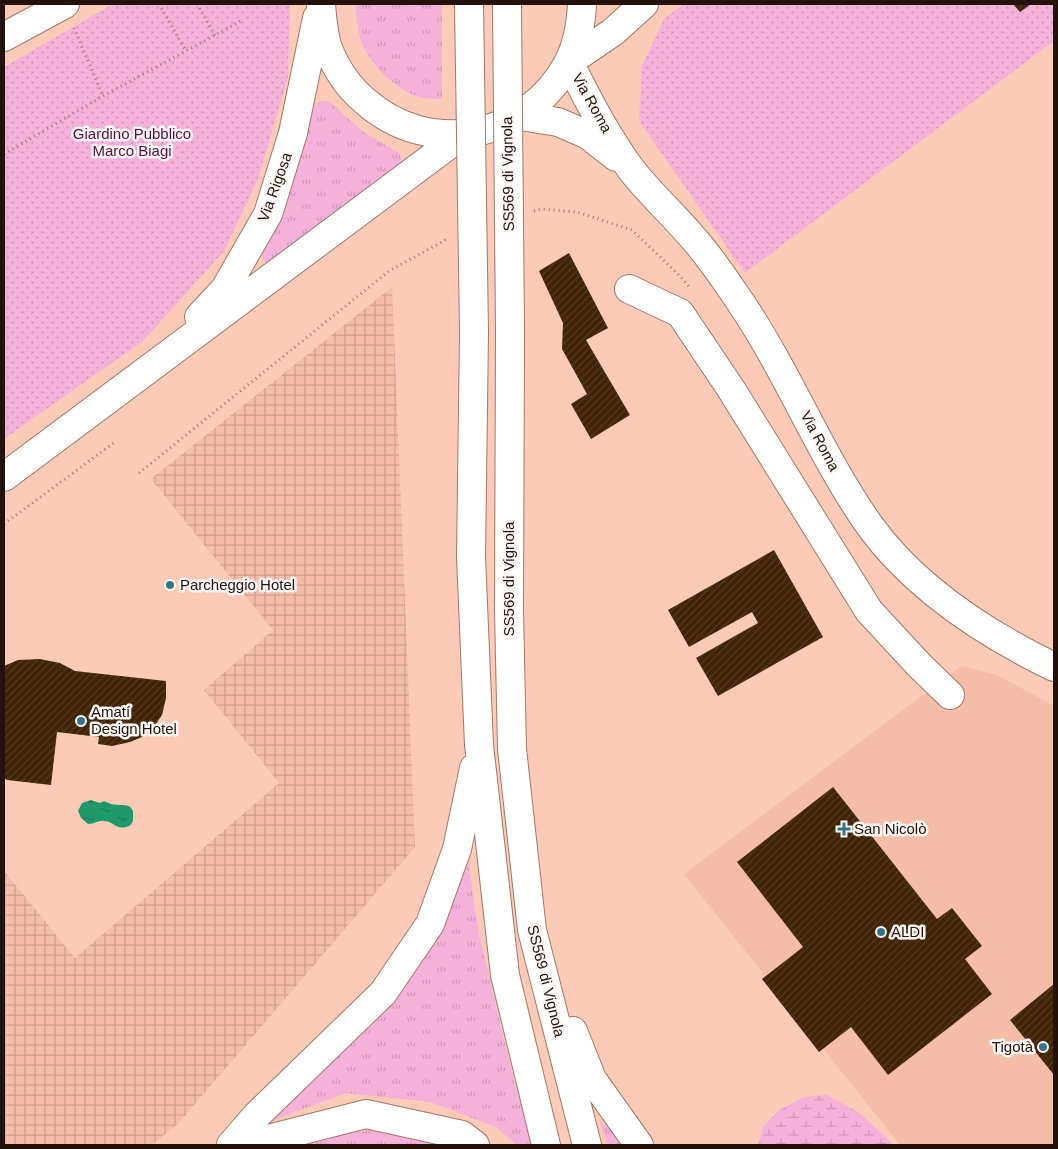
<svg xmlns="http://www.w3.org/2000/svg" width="1058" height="1149" viewBox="0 0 1058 1149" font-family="Helvetica,sans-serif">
  <defs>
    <pattern id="industrial-grid" width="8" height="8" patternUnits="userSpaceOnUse" patternTransform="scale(1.25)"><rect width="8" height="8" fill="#f3bda8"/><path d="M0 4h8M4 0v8" fill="none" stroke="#d0a18f"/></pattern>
    <pattern id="grass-tufts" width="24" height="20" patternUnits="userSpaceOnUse" patternTransform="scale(1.25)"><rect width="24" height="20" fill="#f4b1da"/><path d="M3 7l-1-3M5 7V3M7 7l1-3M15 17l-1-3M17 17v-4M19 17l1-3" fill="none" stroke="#d197ba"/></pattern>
    <pattern id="wetland-marsh" width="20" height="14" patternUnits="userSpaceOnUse" patternTransform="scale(1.25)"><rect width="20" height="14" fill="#f4b1da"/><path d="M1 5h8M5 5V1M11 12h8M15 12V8" fill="none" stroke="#d197ba"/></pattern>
    <pattern id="park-dots" width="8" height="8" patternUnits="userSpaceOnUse" patternTransform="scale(1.25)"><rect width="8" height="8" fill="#f4b1da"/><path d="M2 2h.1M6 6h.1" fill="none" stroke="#d197ba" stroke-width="1.8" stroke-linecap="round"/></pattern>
    <pattern id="water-ripples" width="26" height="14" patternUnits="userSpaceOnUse" patternTransform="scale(1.25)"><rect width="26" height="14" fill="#1f986a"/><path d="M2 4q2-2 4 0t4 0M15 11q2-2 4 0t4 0" fill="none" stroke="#1b7b56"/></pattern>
    <pattern id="building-hatch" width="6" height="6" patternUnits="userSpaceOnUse" patternTransform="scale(1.25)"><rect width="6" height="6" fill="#412406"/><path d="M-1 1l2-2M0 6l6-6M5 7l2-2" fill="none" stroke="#543a20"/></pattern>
  </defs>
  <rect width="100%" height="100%" fill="#fbcbb8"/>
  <path fill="#f3bda8" d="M962,666l35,9 57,31v439h-154l-216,-271z"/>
  <path fill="url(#industrial-grid)" d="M392,287l23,560 -237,277 -26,21h-148v-274l71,87 204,-175 -75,-93 69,-60 -122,-151z"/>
  <path fill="url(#grass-tufts)" d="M356,4h86v95c-7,0 -16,0 -23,-2 -22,-6 -53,-36 -59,-59 -3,-11 -4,-23 -4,-34z
    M322,101h7l33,30 37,22 3,7 -3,8 -131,96 -6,-5v-7l53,-148z
    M466,847l13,87 37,155 17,56h-16l-21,-18 -66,-25 -84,-9 -81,30 107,-98 45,-60z
    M599,1119l27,26h-18z
    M369,1130l75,13 4,2h-165z"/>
  <path fill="url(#wetland-marsh)" d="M827,1095l31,17 36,33h-136l5,-18 16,-17 25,-13z"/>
  <path fill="url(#park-dots)" d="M113,4h177l-2,73 -30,102 -34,72 -81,90 -139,98v-372z
    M684,4h370v37l-309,232 -106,-152 3,-55 22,-47z"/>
  <path fill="url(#water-ripples)" d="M91,800l9,3 4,-2c2,1 5,2 7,3 10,3 24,-4 22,14 0,5 -2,8 -7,9 -10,3 -13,-6 -22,-6 -5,-1 -10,3 -16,3l-7,-6 -3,-7 4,-8z"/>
  <path fill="url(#building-hatch)" d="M1013,4h18l-11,8z
    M569,253l39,75 -22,12 44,75 -39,24 -20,-35 16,-10 -25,-45 1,-26 -24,-52z
    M774,550l49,87 -105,59 -22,-38 62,-35 -6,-11 -63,35 -21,-37z
    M40,659l20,4 15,8 91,10v17l-4,17 -8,12 -12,10 -12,5 -18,4 -14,-2 1,-7 -42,-5 -6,53 -44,-5 -3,-2v-112l14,-6z
    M833,787l104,132 15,-11 30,38 -17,13 27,35 -104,81 -37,-48 -32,25 -57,-73 41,-32 -66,-85z
    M1054,984v91l-44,-55z"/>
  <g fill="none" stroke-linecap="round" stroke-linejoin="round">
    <defs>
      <path id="minor" d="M4,37l61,-33
        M569,62c18,36 37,73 61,106 19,25 44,47 64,71 17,19 32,42 47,64 48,71 80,154 129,223 45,62 116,108 184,141
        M520,116l38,6 30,13 28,22
        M629,289l51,24 51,76 138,222 50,54 31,30"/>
      <path id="major" d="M321,4c1,14 2,27 6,41 7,21 21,42 38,56 65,58 163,37 203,-38 10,-19 13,-39 14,-59
        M569,62l44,-30 31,-28
        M199,317l26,-28 43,-75 25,-81 24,-115
        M4,477l458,-342"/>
      <path id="highway" d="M510,331l-1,280 3,138 20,181 55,215
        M474,332l-3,225 8,188 26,230 41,170
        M573,1031l19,48 47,66
        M231,1145l25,-29 127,-123 47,-69 27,-75 17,-81
        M256,1145l12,-6 98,-25 96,21 13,10"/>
    </defs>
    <use href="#minor" stroke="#a27766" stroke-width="30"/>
    <use href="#major" stroke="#a27766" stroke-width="30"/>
    <use href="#highway" stroke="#a27766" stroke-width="30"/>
    <path stroke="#9d7a6d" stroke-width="3" stroke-dasharray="1 4" stroke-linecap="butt" d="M159,4l27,47
      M197,4l18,31
      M74,28l29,68
      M4,154l99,-58 138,-75
      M534,211l7,-2 36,3 55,18 49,47 9,11
      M139,473l250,-202 58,-32
      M4,524l111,-82"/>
    <use href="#minor" stroke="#fff" stroke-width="28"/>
    <use href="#major" stroke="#fff" stroke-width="28"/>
    <use href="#highway" stroke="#fff" stroke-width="28"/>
    <defs>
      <path id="highway-bridge" d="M469,4l5,328
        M507,4l3,327"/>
    </defs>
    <use href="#highway-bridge" stroke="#a27766" stroke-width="30" stroke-linecap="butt"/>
    <use href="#highway-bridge" stroke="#fff" stroke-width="28"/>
  </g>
  <g fill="#347488" stroke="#fcf7f5" stroke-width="2">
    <circle cx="170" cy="585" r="5"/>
    <circle cx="81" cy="721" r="5"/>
    <path d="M841.5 821.5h5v5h5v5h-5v5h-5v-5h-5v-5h5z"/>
    <circle cx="881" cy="932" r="5"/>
    <circle cx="1043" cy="1047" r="5"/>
  </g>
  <g text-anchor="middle" stroke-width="5" stroke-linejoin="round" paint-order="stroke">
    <g font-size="15" fill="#23120c" stroke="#fcf7f5">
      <text transform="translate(592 103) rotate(61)" y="5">Via Roma</text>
      <text transform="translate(508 174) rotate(-91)" y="5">SS569 di Vignola</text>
      <text transform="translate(275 187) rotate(-70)" y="5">Via Rigosa</text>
      <text transform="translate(820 441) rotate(62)" y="5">Via Roma</text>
      <text transform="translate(509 579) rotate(-90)" y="5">SS569 di Vignola</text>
      <text transform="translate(546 981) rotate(76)" y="5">SS569 di Vignola</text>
    </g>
    <g font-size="15" fill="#531040" stroke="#fcf7f5">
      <text x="132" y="139">Giardino Pubblico<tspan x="132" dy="17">Marco Biagi</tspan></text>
    </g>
    <g font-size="15" fill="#23120c" stroke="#fcf7f5" text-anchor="start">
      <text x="180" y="590">Parcheggio Hotel</text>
      <text x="91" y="717">Amatí<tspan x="91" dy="17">Design Hotel</tspan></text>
      <text x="854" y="834">San Nicolò</text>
      <text x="891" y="937">ALDI</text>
      <text x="1033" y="1052" text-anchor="end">Tigotà</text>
    </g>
  </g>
  <rect width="1058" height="1149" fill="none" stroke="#23120c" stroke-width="10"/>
</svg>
